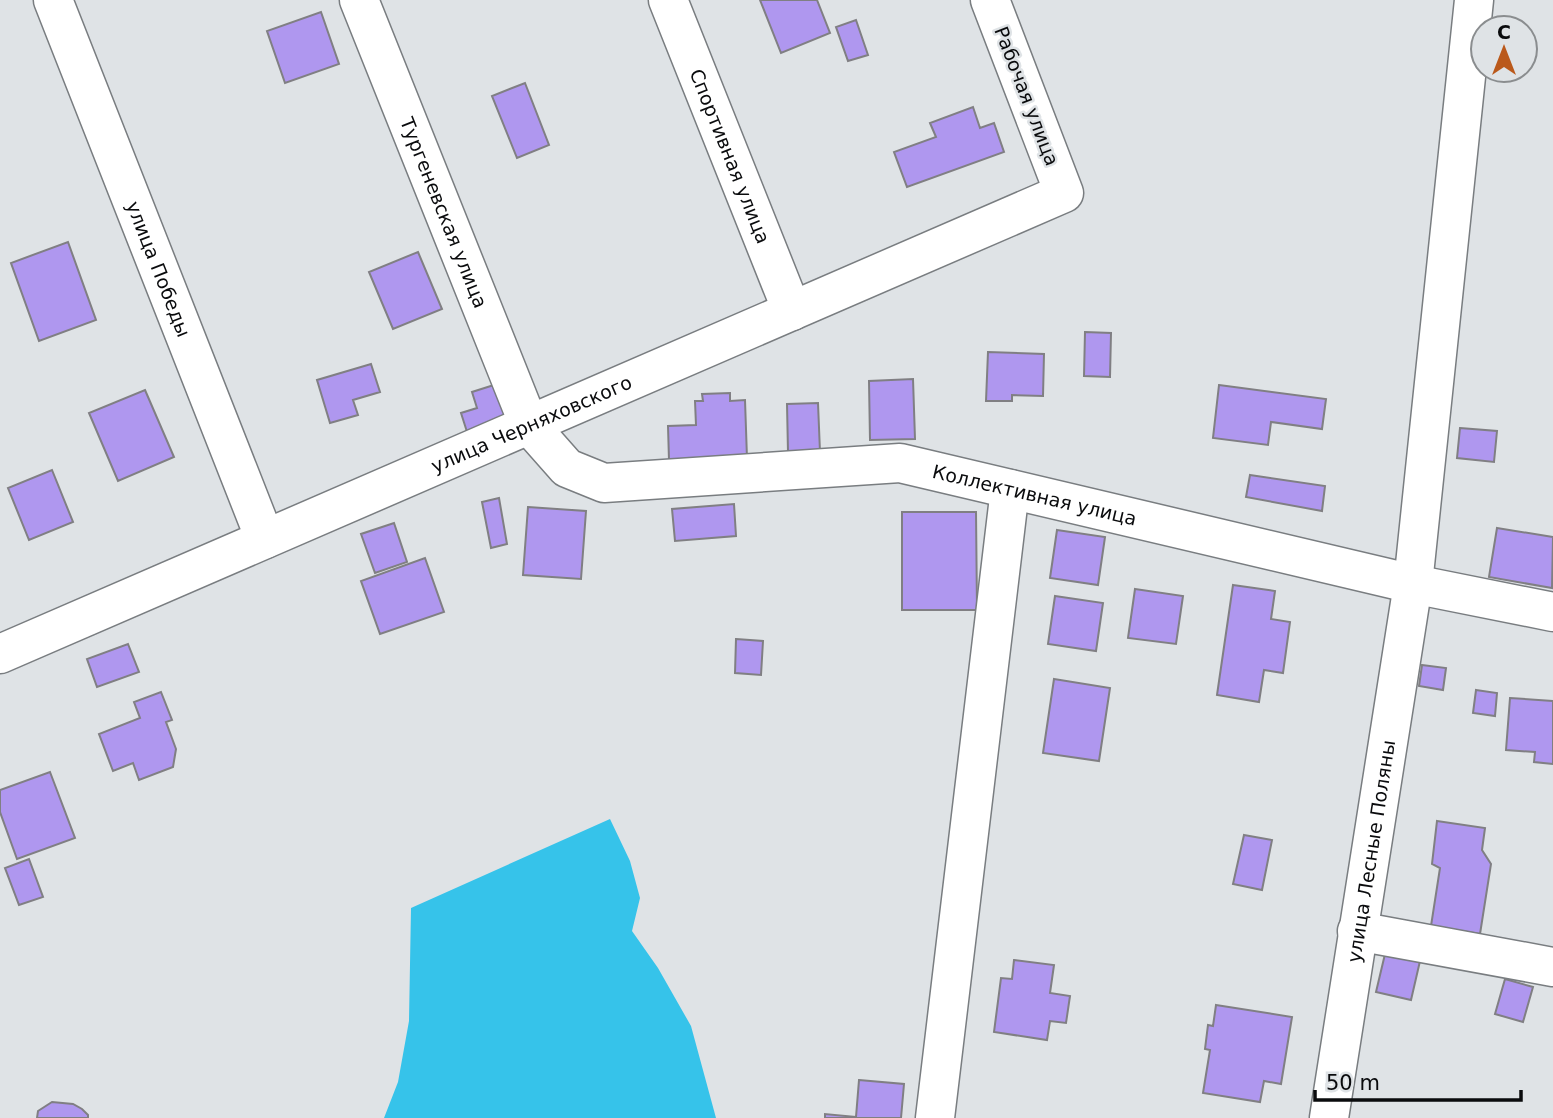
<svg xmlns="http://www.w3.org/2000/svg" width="1553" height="1118" viewBox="0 0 1553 1118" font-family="'DejaVu Sans',sans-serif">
  <rect width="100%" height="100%" fill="#dfe3e6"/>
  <path fill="#36c3ea" d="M610,819l20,42 10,37 -8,33 26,37 33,58 25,92h-332l14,-36 11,-61 2,-113z"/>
  <path fill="#af97ef" stroke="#807f83" stroke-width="2" d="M760,0h57l13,33 -49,20z
    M321,12l18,52 -54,19 -18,-52z
    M856,20l12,35 -20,6 -12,-34z
    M525,83l24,62 -32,13 -25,-62z
    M973,107l7,21 14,-5 10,29 -97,35 -13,-35 42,-15 -6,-14z
    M68,242l28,78 -57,21 -28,-78z
    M418,252l24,57 -49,20 -24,-57z
    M1085,332l26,1 -1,44 -26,-1z
    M988,352l56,2 -1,42 -31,-1v6h-26z
    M371,364l9,28 -27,8 5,15 -28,8 -13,-43z
    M913,379l2,60 -45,1 -1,-59z
    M497,384l12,38 -41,13 -7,-22 16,-5 -5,-16z
    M1219,385l107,14 -4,30 -51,-7 -3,23 -55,-7z
    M145,390l29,67 -56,24 -29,-68z
    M730,393v8l15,-1 2,58 -78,2 -1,-34 28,-1 -1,-24h8l-1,-7z
    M818,403l2,49h-32l-1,-48z
    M1460,428l37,3 -3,31 -37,-4z
    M52,470l21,52 -44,18 -21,-52z
    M1250,475l75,11 -3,25 -76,-14z
    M499,498l8,46 -16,4 -9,-46z
    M734,504l2,32 -61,5 -3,-32z
    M528,507l58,4 -5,68 -58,-4z
    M902,512h74l1,98h-75z
    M394,523l13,39 -32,11 -14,-39z
    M1497,528l56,9 -1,51 -63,-11z
    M1057,530l48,7 -7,48 -48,-7z
    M425,558l19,54 -64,22 -19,-53z
    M1233,585l42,6 -4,28 19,3 -7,51 -19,-3 -5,32 -42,-7z
    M1135,589l48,7 -7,48 -48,-6z
    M1055,596l48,7 -7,48 -48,-7z
    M736,639l27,2 -2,34 -26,-2z
    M128,644l11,28 -42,15 -10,-28z
    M1422,665l24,3 -3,22 -24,-4z
    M1054,679l56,9 -11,73 -56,-8z
    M1476,690l21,3 -2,23 -22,-3z
    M161,692l11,28 -6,2 10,27 -3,18 -34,13 -6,-17 -20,8 -14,-37 41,-16 -6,-16z
    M1510,698l43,3v63l-19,-2 1,-10 -29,-2z
    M50,772l25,66 -58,21 -17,-47v-22z
    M1437,821l48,7 -3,22 9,14 -11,70 -49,-8 9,-58 -8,-4z
    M1244,835l28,5 -10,50 -29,-6z
    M29,859l14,38 -24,8 -14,-37z
    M1385,954l35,7 -9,39 -35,-8z
    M1014,960l40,5 -4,28 20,3 -4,27 -16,-2 -3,19 -53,-8 7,-54 11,1z
    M1505,979l28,8 -10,35 -28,-8z
    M1216,1005l76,12 -11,67 -17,-3 -4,21 -57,-9 7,-43 -5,-1 3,-24 5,1z
    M859,1080l45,4 -3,34h-76v-4l31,3z
    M52,1102l21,2 9,5 6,6v3h-51l1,-7z"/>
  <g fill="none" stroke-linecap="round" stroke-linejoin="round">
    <defs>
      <g id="minor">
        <path id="s1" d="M53,0l212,539"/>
        <path id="s2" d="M359,0l170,425 38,43 37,15 296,-20 513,121 140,28"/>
        <path id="s3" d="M668,0l124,311"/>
        <path id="s4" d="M0,654l1064,-461 -74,-193"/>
        <path d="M1357,931l196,36"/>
        <path d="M935,1118l75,-629"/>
        <path id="s5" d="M1329,1118l84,-534 61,-584"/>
      </g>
    </defs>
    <use href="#minor" stroke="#797d80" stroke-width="41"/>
    <use href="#minor" stroke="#fff" stroke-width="38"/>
  </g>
  <g text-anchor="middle" stroke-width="5" stroke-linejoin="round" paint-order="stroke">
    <g font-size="19" fill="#0a0b0d" stroke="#dfe3e6">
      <text transform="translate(1027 96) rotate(69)" y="7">Рабочая улица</text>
      <text dy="7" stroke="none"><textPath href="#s3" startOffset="168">Спортивная улица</textPath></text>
      <text dy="7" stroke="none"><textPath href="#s2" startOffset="229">Тургеневская улица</textPath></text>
      <text dy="7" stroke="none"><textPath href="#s1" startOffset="289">улица Победы</textPath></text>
      <text dy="7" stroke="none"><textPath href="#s4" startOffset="579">улица Черняховского</textPath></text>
      <text dy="7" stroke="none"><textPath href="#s2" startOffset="990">Коллективная улица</textPath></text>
      <text dy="7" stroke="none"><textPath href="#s5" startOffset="270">улица Лесные Поляны</textPath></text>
    </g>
  </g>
  <g transform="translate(1504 49)"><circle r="33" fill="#dfe3e6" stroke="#8a8d8f" stroke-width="2"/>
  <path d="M0-5L12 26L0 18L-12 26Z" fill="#ba591b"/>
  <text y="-10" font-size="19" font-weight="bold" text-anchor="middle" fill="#0a0b0d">С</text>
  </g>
  <path d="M1315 1090v10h206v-10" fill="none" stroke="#0a0b0d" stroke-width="3.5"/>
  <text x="1326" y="1090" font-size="21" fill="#0a0b0d" stroke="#dfe3e6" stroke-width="5" paint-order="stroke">50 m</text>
</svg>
